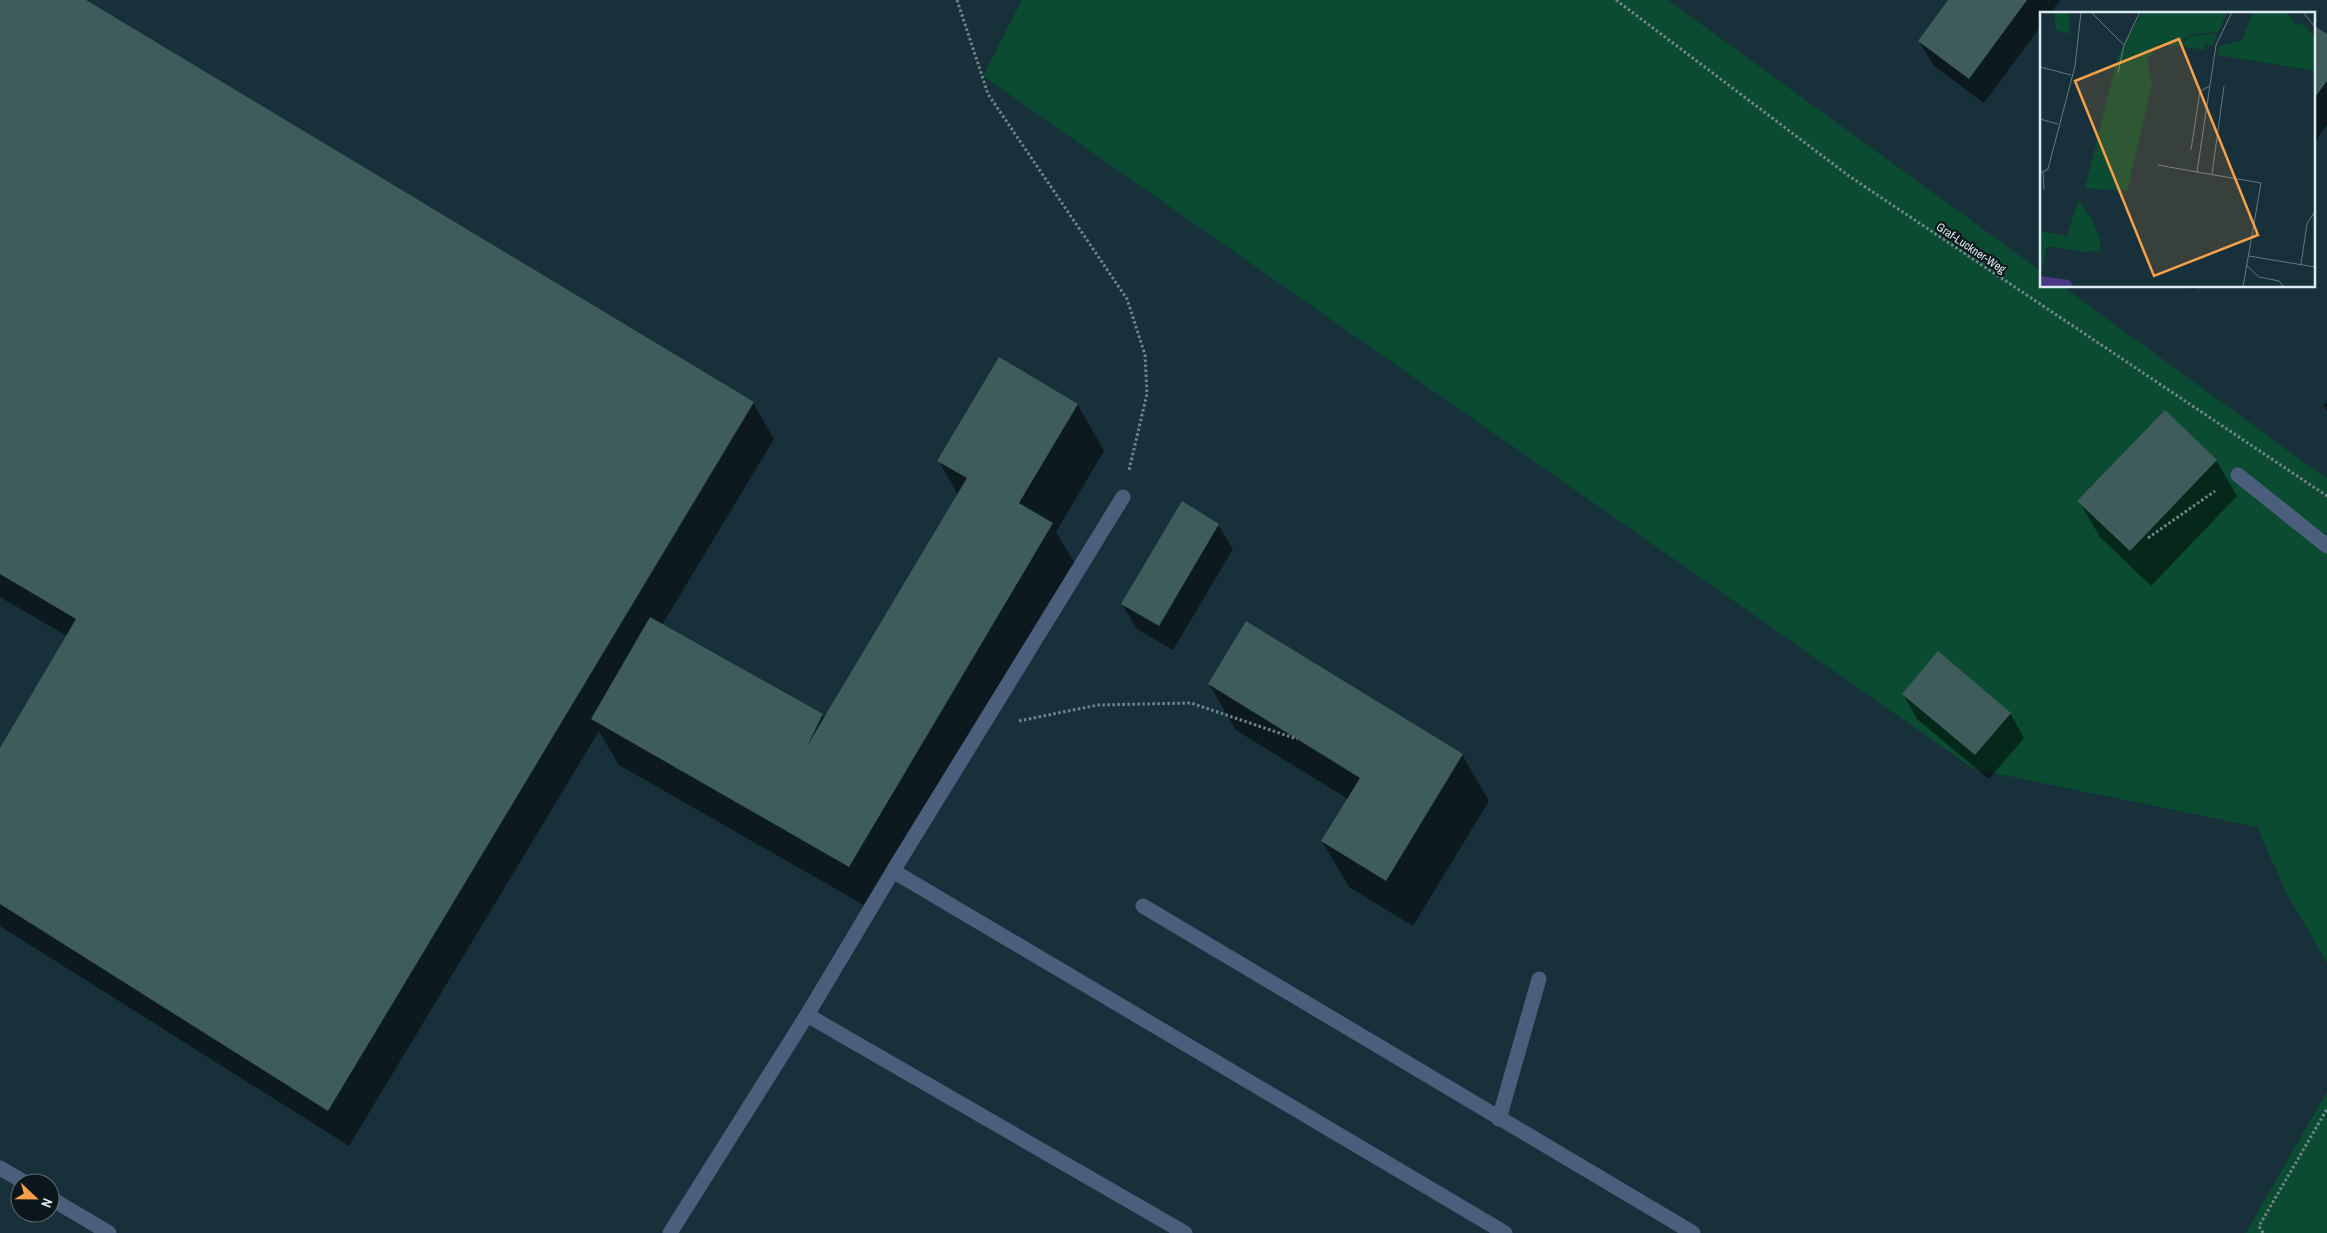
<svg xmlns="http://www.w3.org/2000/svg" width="2327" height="1233" viewBox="0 0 2327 1233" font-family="'Archivo Narrow',sans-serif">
  <rect width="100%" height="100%" fill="#17303a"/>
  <path fill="#0b4b31" d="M1022,0h646l373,271v15h21l265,193v484l-41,-71 -29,-65 -283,-58 -991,-693z
    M2327,1092v141h-82l1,-1z"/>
  <path fill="#0007" d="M0,0h83l670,403 21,36 -112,186 160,90 3,4 133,-224 -19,-34 61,-103 78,47 26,46 -48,81 23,38 -203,342 -257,-147 -20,-34 -250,415 -349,-220v-176l67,-114 -67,-39z
    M1949,0h111l-10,14h-9v12l-57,77 -50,-37 -15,-25z
    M2313,26l14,10v89l-14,20z
    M2187,286h8l-2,4z
    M2327,401v10l-3,-5z
    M2216,460l21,36 -86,90 -51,-49 -21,-36z
    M1218,525l15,24 -60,101 -36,-21 -15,-25z
    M1247,622l215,133 27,46 -76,125 -64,-39 -27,-46 26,-42 -112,-69 -27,-46z
    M1903,694l107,19 14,25 -35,41 -72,-60z"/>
  <path fill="#3d5c5b" d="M0,0h86l668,402 -426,709 -328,-207v-156l76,-129 -76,-45z
    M1948,0h79l-58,79 -51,-38z
    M2313,25l14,9v47l-14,19z
    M999,357l79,47 -59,99 34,20 -204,344 -258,-148 59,-102 173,97 -16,32 160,-268 -30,-17z
    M2165,410l52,50 -87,91 -53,-50z
    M1182,501l37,23 -60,102 -38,-22z
    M1246,621l217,133 -77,127 -65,-40 39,-63 -152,-94z
    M1938,651l73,62 -36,42 -73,-61z"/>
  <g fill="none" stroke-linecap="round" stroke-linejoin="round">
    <path stroke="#71858e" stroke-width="3" stroke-dasharray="2.5 2.5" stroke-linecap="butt" d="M957,0l31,94 139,205 18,56 2,39 -18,76
      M1616,0l233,176 478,320
      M2148,538l67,-47
      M1019,721l79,-16 93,-2 106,36
      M2263,1233l-4,-7 68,-117"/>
    <path stroke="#4b5f7c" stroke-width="15" d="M2238,475l89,71
      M893,871l230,-374
      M1143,906l550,327
      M807,1015l378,218
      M1499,1119l40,-140
      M0,1168l26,15
      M50,1198l59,35
      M670,1233l137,-218 86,-144 612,362"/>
  </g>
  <g text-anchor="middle" stroke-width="4.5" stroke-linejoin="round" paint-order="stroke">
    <g font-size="12" fill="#ddecf3" stroke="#0c171b">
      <text transform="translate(1971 248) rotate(34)" y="4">Graf-Luckner-Weg</text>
    </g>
  </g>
  <g transform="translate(2040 12)">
    <rect width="275" height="275" fill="#17303a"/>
    <path d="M14,0h15v22l-13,-4zM102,0h86l-10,20 -28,3 -6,4 -1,4 8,-7 26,-2 -4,11 -8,-1 -1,6 -44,-7 -13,16 5,26 -25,106 -42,-3 33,-132zM213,0h34l9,12 8,1 11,13v33l-98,-16 2,-9 23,-6zM38,188l14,19 9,23 -2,9 -16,1 -36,-6 -7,30v-45l27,5z" fill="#0b4b31"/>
    <path d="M0,264l29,4 5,7h-34z" fill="#4a3982"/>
    <path fill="none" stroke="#667b84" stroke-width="1" d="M51,0l33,33M192,0l-16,33 -19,127 64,11 -18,104M263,0l12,15M0,55l31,8M78,61l6,-28 16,-33M0,107l18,5M151,138l9,-59 10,-5M118,153l39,7M3,160l1,18M0,161l8,-4 27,-103 6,-54M172,162l12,-88M209,244l66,11M261,252l6,-40 8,-13M206,253l13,12 20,4 5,6"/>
    <path fill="#f8a14a" fill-opacity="0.15" stroke="#f8a14a" stroke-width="2.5" d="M139,27l79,196 -104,41 -79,-195z"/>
    <rect width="275" height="275" fill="none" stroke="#ddecf3" stroke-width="2.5"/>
  </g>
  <g transform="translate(35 1198) rotate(112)"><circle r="24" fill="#0c171b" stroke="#606c71"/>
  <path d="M0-4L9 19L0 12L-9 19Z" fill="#f8a14a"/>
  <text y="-8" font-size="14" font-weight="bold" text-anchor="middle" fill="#ddecf3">N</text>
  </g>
</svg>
